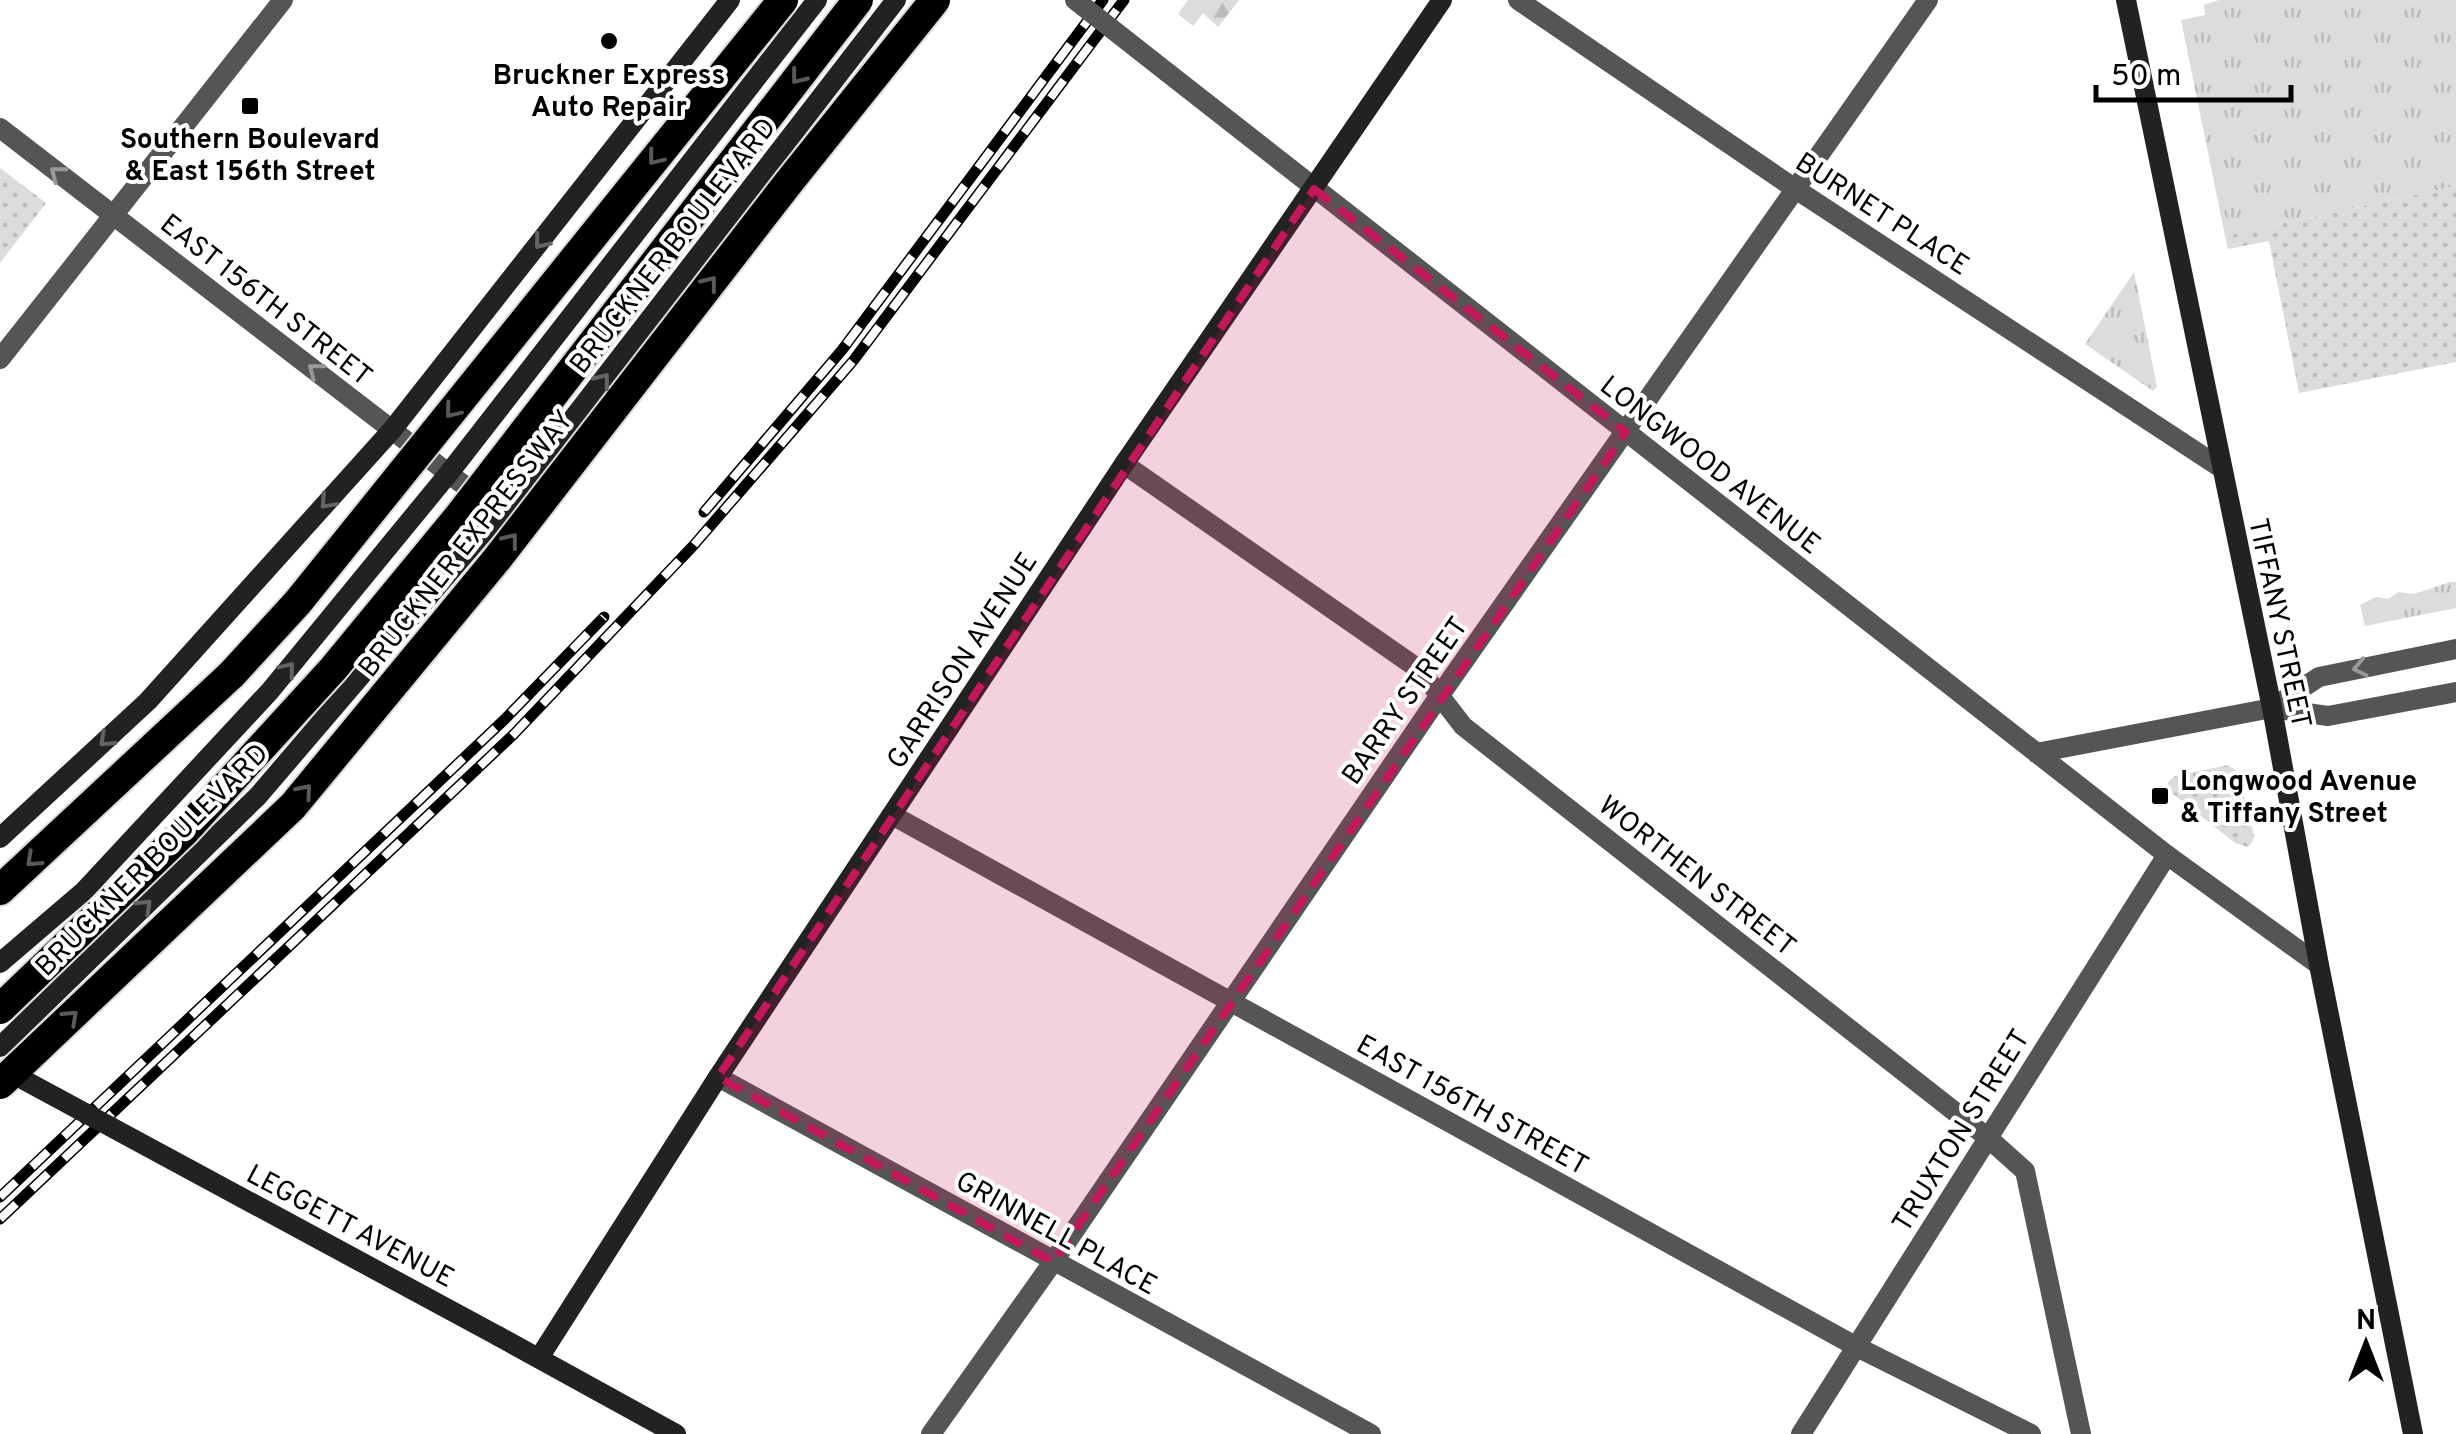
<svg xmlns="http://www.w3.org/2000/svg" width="2456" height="1434" viewBox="0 0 2456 1434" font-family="Overpass,sans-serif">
  <defs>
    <pattern id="grass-tufts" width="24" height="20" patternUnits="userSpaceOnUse" patternTransform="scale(2.5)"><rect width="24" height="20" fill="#dcdcdc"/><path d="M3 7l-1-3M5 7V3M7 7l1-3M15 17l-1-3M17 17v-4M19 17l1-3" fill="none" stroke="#bbb"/></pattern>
    <pattern id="forest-firs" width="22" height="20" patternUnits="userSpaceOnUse" patternTransform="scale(2.5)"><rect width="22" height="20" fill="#dcdcdc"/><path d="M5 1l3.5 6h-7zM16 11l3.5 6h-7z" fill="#bbb"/></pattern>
    <pattern id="park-dots" width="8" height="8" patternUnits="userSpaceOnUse" patternTransform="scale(2.5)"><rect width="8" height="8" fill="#dcdcdc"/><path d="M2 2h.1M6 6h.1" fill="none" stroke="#bbb" stroke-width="1.8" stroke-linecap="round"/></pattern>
  </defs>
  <rect width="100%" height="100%" fill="#fff"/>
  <path fill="url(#grass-tufts)" d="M2219,0h237v186l-231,50 -44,-216 24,-5 -1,-10z
    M2134,272l23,115 -4,4 -68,-47z
    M2450,582h6v26l-91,18 -5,-21 16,-8 12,2 11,-7 15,2z"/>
  <path fill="url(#forest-firs)" d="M1188,0h51l-21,27 -15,-14 -10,13 -15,-12z"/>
  <path fill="url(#park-dots)" d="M0,168l46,35 -46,60z
    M2456,186v176l-157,31 -30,-152 -41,8 -3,-13z
    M2228,765l9,6 17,64 -1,6 -5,6 -13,-4 -67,-53v-8l7,-6z"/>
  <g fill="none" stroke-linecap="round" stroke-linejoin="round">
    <defs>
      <path id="motorway" d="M0,890l232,-216"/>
    </defs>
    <use href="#motorway" stroke="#dbdbdb" stroke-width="34"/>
    <path stroke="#555" stroke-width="20" d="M1518,0l276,188 427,280
      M0,128l500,385
      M1124,464l296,206 43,56 524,411 38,34 56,263
      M892,815l965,532 174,87
      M718,1077l653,357
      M931,1434l122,-172 387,-567 488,-695
      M1801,1434l366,-579"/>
    <path stroke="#555" stroke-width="20" d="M1168,73l999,782 152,110
      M0,359l283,-359
      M2272,708l47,-31 137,-28
      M2036,753l236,-45 56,8 128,-24"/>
    <path stroke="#222" stroke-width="20" d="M2126,0l146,708 47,257 94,469
      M0,838l148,-137 244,-271 338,-430
      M0,963l84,-72 186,-200 179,-218 368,-473
      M0,1047l258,-251 242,-283 396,-513
      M498,1336l178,98
      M539,1358l179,-281 406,-613 318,-464"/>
    <use href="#motorway" stroke="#000" stroke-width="30"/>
    <defs>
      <path id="rail" d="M704,512l138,-162 261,-350
        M0,1197l504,-477 100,-103
        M0,1219l514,-485 179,-188 160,-185 271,-361"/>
    </defs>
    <use href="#rail" stroke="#000" stroke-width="11"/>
    <use href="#rail" stroke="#fff" stroke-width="8" stroke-dasharray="22" stroke-linecap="butt"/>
    <defs>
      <path id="motorway-bridge" d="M232,674l66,-72 485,-602
        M0,1009l185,-178 148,-162 127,-154 398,-515
        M0,1084l293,-278 204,-247 292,-377 146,-182"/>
    </defs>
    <use href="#motorway-bridge" stroke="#dbdbdb" stroke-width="34" stroke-linecap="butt"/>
    <path stroke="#555" stroke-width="20" d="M1075,0l93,73"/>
    <path stroke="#222" stroke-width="20" d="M24,1080l474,256"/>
    <use href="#motorway-bridge" stroke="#000" stroke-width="30"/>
  </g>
  <defs><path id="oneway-chevron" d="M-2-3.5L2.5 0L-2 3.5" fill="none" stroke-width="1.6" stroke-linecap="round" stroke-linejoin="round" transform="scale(2.5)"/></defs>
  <g stroke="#595959">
    <use href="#oneway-chevron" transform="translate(798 77) rotate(128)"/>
    <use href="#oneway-chevron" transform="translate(655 158) rotate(129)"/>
    <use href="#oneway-chevron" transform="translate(710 283) rotate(-52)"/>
    <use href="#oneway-chevron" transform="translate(452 411) rotate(129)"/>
    <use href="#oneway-chevron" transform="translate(511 540) rotate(-52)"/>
    <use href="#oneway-chevron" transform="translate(305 791) rotate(-50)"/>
    <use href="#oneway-chevron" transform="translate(33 860) rotate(137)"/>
    <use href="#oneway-chevron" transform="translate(71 1017) rotate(-43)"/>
  </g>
  <g stroke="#999">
    <use href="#oneway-chevron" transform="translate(57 173) rotate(-142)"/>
    <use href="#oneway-chevron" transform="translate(315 370) rotate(-142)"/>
    <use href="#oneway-chevron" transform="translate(2360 668) rotate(168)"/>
  </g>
  <g stroke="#646464">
    <use href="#oneway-chevron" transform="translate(541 242) rotate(128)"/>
    <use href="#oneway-chevron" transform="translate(603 380) rotate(-52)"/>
    <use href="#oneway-chevron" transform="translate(327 502) rotate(132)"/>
    <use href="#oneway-chevron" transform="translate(288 669) rotate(-51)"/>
    <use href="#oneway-chevron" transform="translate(106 740) rotate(137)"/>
    <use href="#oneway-chevron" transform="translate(145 906) rotate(-44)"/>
  </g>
  <path fill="#c2185b" fill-opacity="0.2" stroke="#c2185b" stroke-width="8" stroke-dasharray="20 12" stroke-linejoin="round" d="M1314,189l312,243 -573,830 -335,-185z"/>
  <g fill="#000" stroke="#fff" stroke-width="4">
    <circle cx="609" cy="41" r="10"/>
    <rect x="240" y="96" width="20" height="20" rx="5"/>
    <rect x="2150" y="786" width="20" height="20" rx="5"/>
  </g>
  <g text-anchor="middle" stroke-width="8" stroke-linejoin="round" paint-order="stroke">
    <g font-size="28" font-weight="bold" fill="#000" stroke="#fff">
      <text x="609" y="84">Bruckner Express<tspan x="609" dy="32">Auto Repair</tspan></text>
      <text x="250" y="148">Southern Boulevard<tspan x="250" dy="32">&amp; East 156th Street</tspan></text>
      <text x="2180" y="790" text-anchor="start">Longwood Avenue<tspan x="2180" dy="32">&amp; Tiffany Street</tspan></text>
    </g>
    <g font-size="28" fill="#000" stroke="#fff">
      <text transform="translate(1883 213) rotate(33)" y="10">BURNET PLACE</text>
      <text transform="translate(672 245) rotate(-52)" y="10">BRUCKNER BOULEVARD</text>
      <text transform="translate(267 299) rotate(38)" y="10">EAST 156TH STREET</text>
      <text transform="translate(1711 464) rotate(38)" y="10">LONGWOOD AVENUE</text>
      <text transform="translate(465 543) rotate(-52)" y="10">BRUCKNER EXPRESSWAY</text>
      <text transform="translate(2281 623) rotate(78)" y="10">TIFFANY STREET</text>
      <text transform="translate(961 660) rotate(-57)" y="10">GARRISON AVENUE</text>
      <text transform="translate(1404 700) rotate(-55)" y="10">BARRY STREET</text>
      <text transform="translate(151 859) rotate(-45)" y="10">BRUCKNER BOULEVARD</text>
      <text transform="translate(1698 875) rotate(38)" y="10">WORTHEN STREET</text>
      <text transform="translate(1473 1104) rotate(29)" y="10">EAST 156TH STREET</text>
      <text transform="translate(1960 1130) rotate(-58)" y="10">TRUXTON STREET</text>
      <text transform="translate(351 1225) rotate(28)" y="10">LEGGETT AVENUE</text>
      <text transform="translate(1057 1232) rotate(29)" y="10">GRINNELL PLACE</text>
    </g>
  </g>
  <g transform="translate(2366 1344)" stroke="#ffffff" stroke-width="8" paint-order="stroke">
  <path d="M0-8L18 38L0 25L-18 38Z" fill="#000000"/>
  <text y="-15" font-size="28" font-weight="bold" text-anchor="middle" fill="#000000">N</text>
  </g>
  <path d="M2096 85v15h195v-15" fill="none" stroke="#000000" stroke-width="5"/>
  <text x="2111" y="85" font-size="30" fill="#000000" stroke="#ffffff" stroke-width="8" paint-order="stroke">50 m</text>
</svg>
